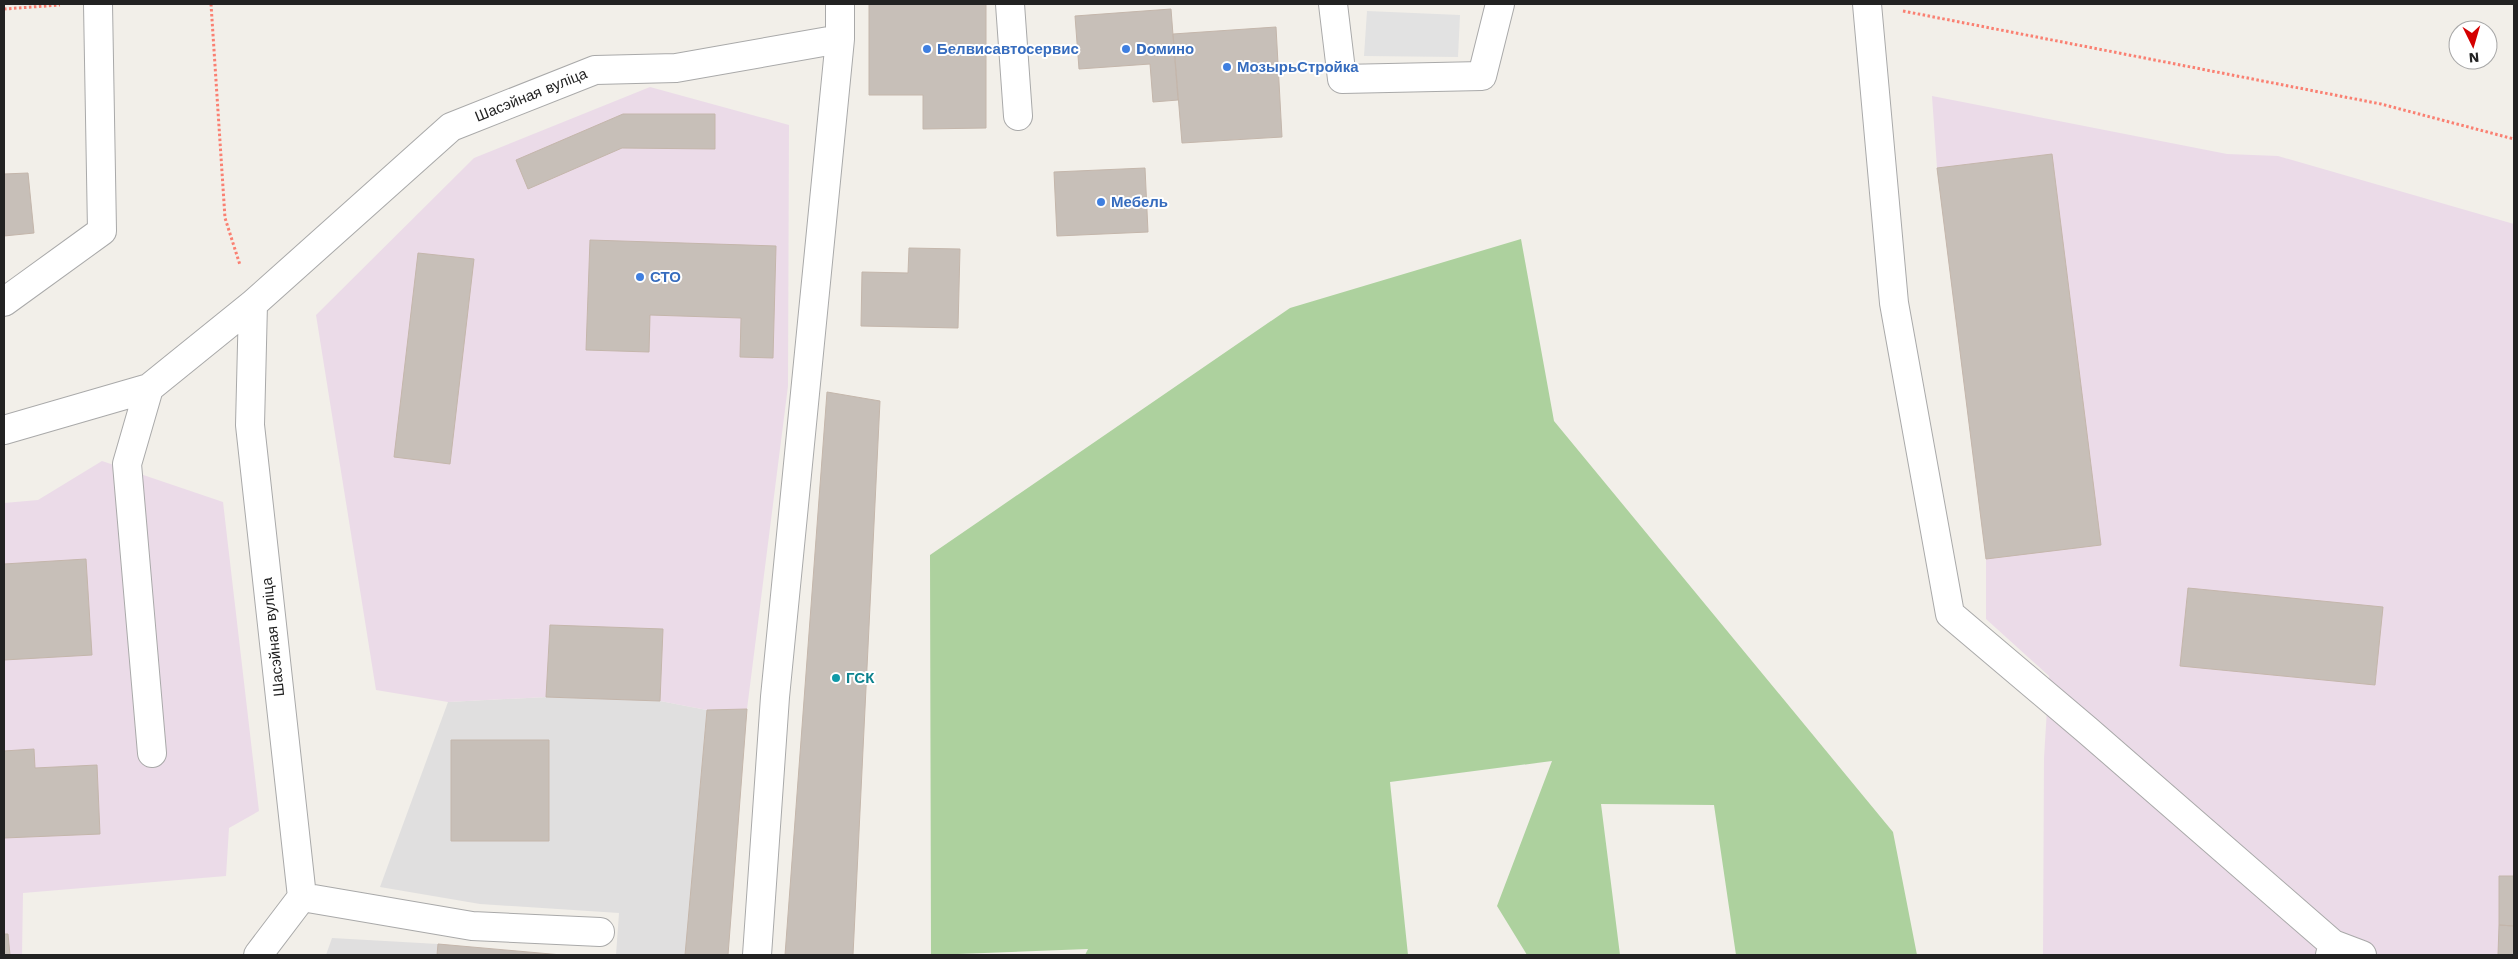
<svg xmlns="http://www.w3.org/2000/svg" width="2518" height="959" viewBox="0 0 2518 959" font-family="'Work Sans',sans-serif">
  <rect width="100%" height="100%" fill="#f2efe9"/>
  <path fill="#e0dfdf" d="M547,697l113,4 47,9 -22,245h-69l3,-42 -139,-9 -100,-17 68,-185z
    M332,938l106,6 124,11h-236z"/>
  <path fill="#ebdbe8" d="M650,87l139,38 -1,261 -41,323 -40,1 -47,-9 -113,-4 -99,5 -72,-12 -60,-375 158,-157z
    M1932,96l295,58 51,2 236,68v731h-471l1,-197 5,-82 -63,-57v-60l-49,-391z
    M102,461l121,41 36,309 -30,17 -3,48 -203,17 -1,62h-18v-452l34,-3z"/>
  <path fill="#add19e" d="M1521,239l33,182 339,411 24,123h-181l-22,-150 -113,-1 19,151h-93l-30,-49 55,-145 -162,21 18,173h-323l3,-6 -157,6 -1,-400 360,-247z"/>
  <path fill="#e2e2e2" d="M1367,11l93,4 -2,42 -94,-1z"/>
  <path fill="#c7bfb8" stroke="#c4b6ab" d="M869,4h117v124l-63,1v-34h-54z
    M1171,9l7,91 -25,2 -3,-38 -71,5 -4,-53z
    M1276,27l6,110 -100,6 -9,-109z
    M623,114h92v35l-93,-1 -94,41 -12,-29z
    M2052,154l49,391 -115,14 -49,-391z
    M1145,168l3,64 -91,4 -3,-64z
    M28,173l6,60 -30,3v-62z
    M590,240l186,6 -3,112 -33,-1 1,-39 -91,-3 -1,37 -63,-2z
    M909,248l51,1 -2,79 -97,-2 1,-54 46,1z
    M418,253l56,6 -24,205 -56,-7z
    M827,392l53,9 -27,554h-68z
    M86,559l6,96 -88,5v-96z
    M2188,588l195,19 -8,78 -195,-19z
    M550,625l113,4 -3,72 -114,-4z
    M747,709l-19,246h-43l22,-245z
    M451,740h98v101h-98z
    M34,749l1,19 62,-3 3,69 -96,4v-87z
    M2499,876h15v50l-15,-1z
    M2499,925l15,1v29h-16z
    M4,934h4l2,21h-6z
    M438,944l124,11h-125z"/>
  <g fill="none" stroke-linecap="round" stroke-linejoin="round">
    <defs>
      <path id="minor" d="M1010,4l8,112
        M1333,4l9,75 140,-3 18,-72
        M1867,4l27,299 56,311 137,116 246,214 -3,11
        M4,302l98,-71 -4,-227
        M149,388l-22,76 25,289
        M4,430l145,-42 104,-84
        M302,897l170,29 128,6
        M2333,944l29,11
        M258,955l44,-58 -52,-472 3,-121 198,-177 144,-57 81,-2 164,-29v-35
        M757,955l18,-258 65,-658"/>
    </defs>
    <use href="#minor" stroke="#a9a9a9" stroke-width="30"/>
    <path stroke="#fa8072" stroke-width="3" stroke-dasharray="2.5 2.5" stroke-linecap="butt" d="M211,4l14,214 15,47
      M4,9l56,-4
      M1903,11l478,93 133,35"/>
    <use href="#minor" stroke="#fff" stroke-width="28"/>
  </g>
  <g fill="#3f7fe0" stroke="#fff" stroke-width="2">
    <circle cx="927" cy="49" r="5"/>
    <circle cx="1126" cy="49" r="5"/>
    <circle cx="1227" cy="67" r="5"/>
    <circle cx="1101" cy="202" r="5"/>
    <circle cx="640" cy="277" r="5"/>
  </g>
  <circle fill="#0f9aa8" stroke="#fff" stroke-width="2" cx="836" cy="678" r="5"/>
  <g text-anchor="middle" stroke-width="4" stroke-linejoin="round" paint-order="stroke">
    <g font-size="15" font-weight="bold" fill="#366cbe" stroke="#fff" text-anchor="start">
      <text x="937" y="54">Белвисавтосервис</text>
      <text x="1136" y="54">Dомино</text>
      <text x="1237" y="72">МозырьСтройка</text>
      <text x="1111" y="207">Мебель</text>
      <text x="650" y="282">СТО</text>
    </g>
    <g font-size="15" fill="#222" stroke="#fff">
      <text transform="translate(531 95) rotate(-22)" y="5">Шасэйная вуліца</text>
      <text transform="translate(273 637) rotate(-96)" y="5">Шасэйная вуліца</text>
    </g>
    <g font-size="15" font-weight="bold" fill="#0d838f" stroke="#fff" text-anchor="start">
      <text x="846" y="683">ГСК</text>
    </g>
  </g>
  <rect width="2518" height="959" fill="none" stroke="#222222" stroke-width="10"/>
  <g transform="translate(2473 45) rotate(175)"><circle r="24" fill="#ffffff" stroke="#a7a7a7"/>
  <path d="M0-4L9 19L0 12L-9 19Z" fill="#d40000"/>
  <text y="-8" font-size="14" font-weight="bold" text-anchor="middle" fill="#222222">N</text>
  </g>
</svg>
